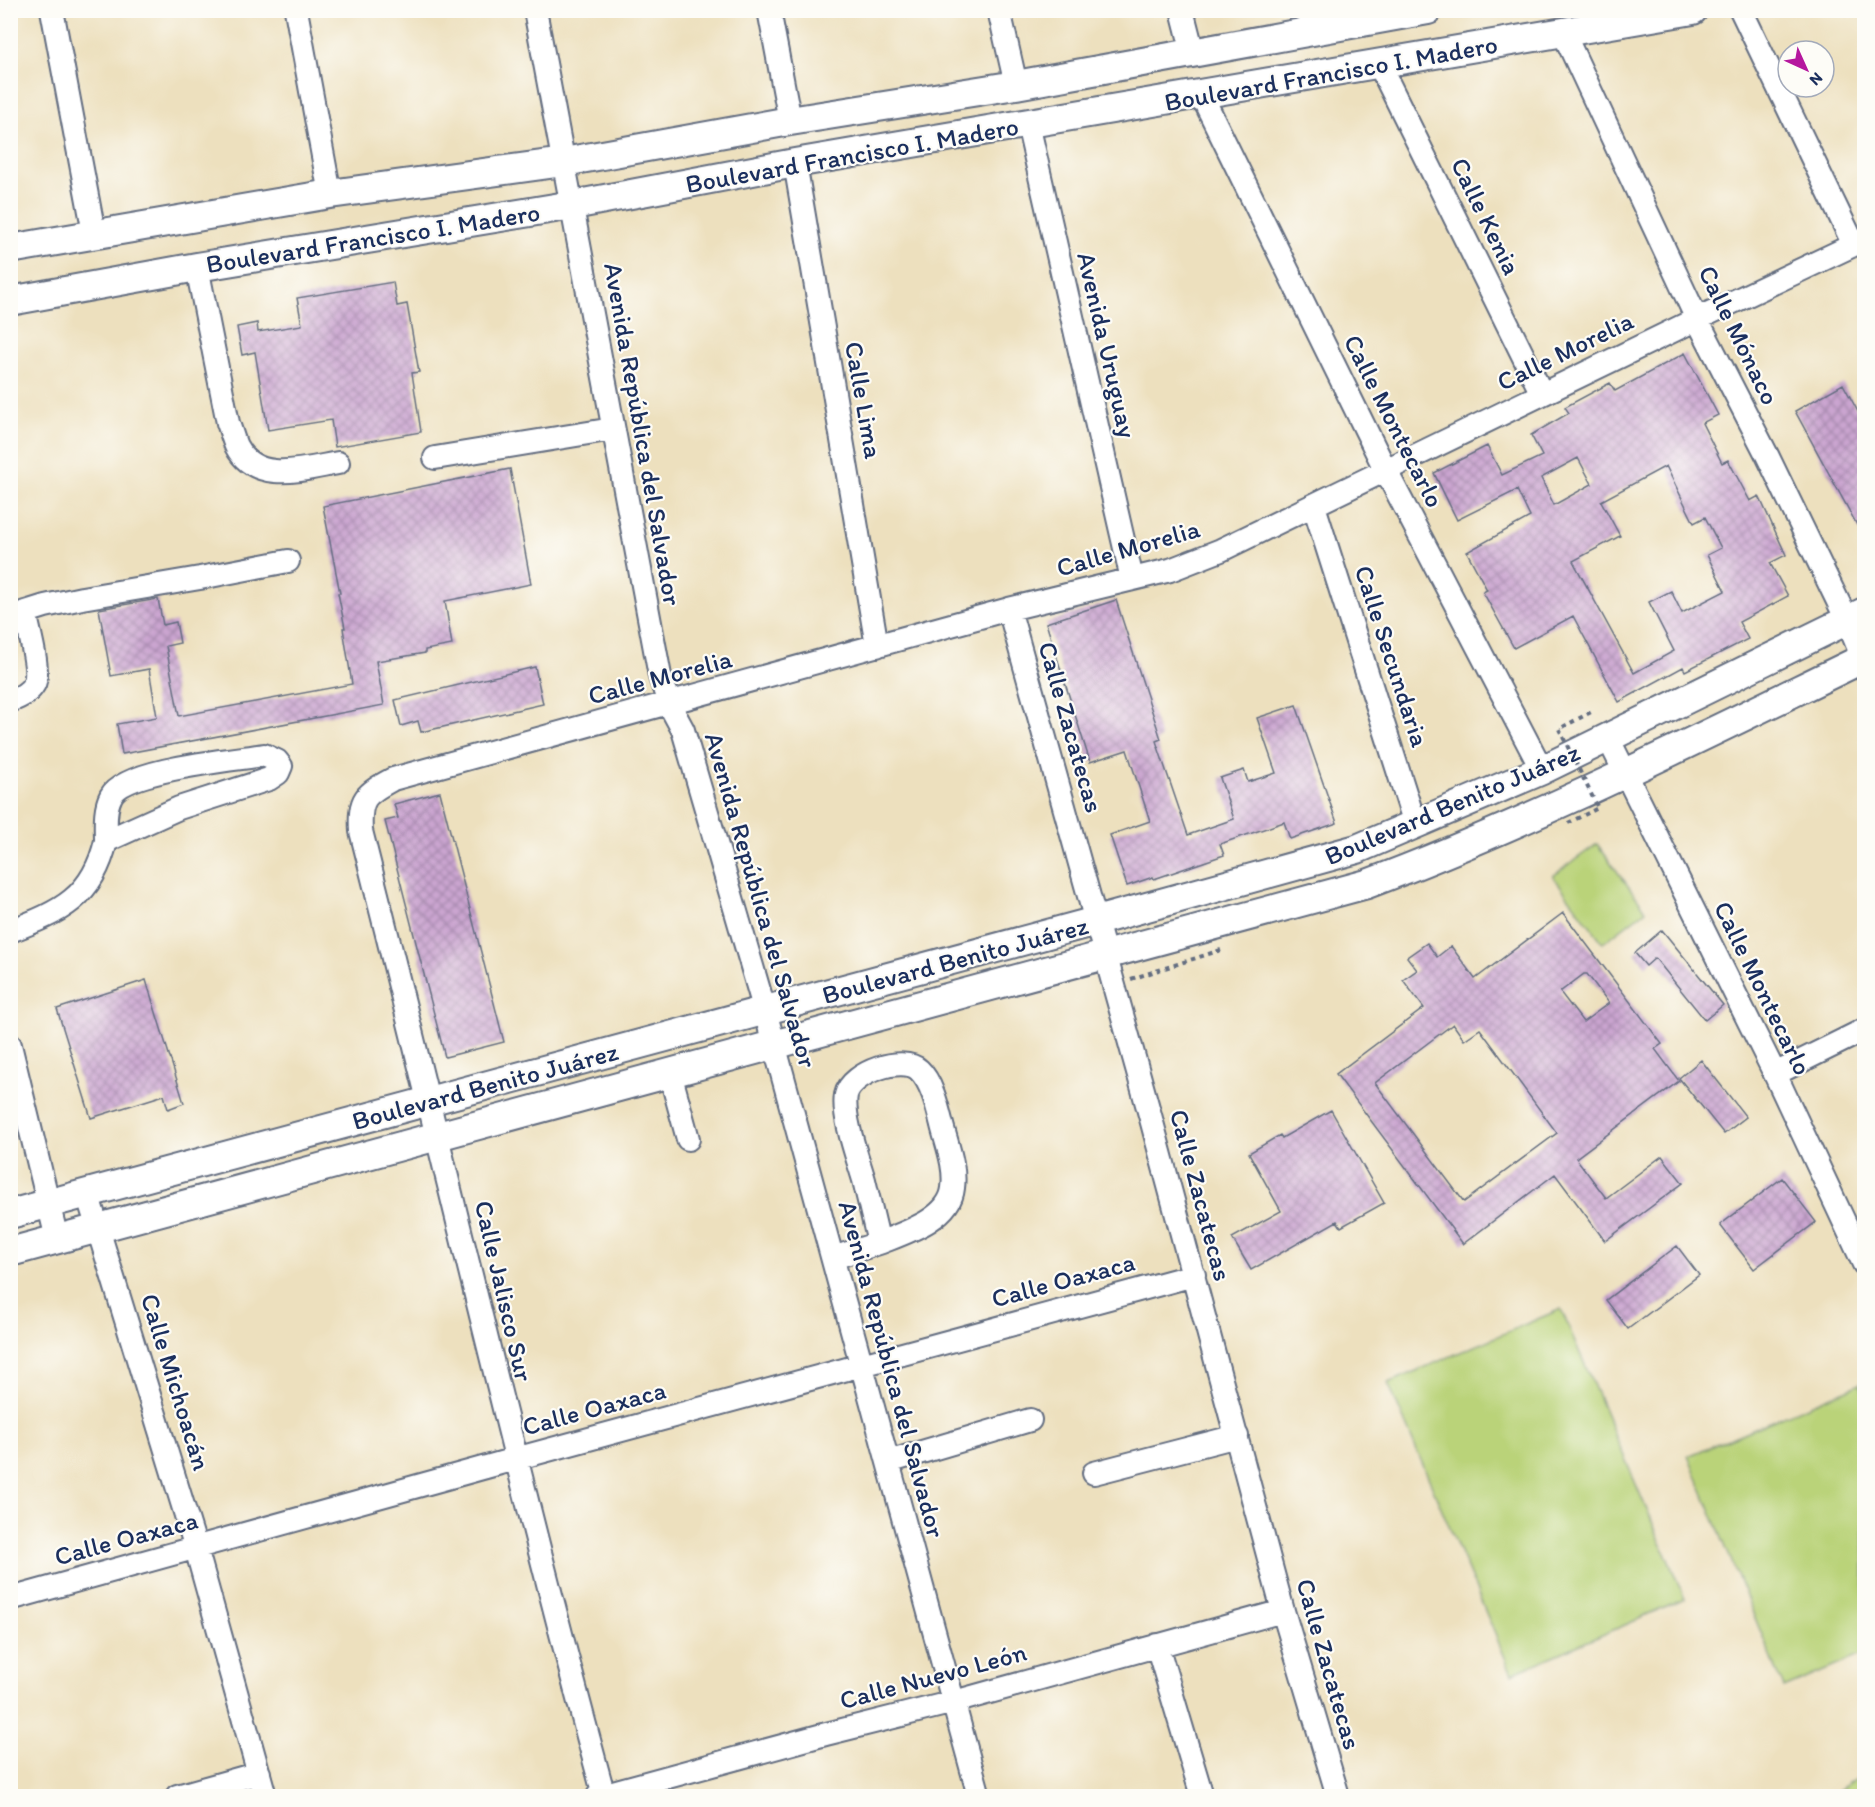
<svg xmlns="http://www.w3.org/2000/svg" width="1875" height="1807" viewBox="0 0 1875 1807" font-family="Itim,sans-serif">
  <defs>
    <pattern id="building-cross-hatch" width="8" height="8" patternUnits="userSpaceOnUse" patternTransform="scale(1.5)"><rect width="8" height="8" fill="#cba5d0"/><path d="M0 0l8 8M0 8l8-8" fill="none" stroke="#a487ac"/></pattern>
  </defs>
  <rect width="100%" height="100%" fill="#fdfcf7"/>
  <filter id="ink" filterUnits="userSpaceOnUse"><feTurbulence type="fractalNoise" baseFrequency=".0167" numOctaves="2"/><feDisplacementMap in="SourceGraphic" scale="12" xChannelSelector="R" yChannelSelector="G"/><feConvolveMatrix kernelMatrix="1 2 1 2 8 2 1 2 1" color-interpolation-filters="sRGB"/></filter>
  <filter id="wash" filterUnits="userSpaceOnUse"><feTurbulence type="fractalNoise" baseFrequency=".008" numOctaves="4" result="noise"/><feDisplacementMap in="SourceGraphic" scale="24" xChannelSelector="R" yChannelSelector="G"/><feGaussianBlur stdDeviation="1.35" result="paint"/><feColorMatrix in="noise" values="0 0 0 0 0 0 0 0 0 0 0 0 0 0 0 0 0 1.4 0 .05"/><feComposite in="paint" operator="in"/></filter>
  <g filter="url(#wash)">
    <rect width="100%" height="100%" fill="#ede0be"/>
    <path fill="#bad379" stroke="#6a816c" stroke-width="1.5" d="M1597,844l49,66 -43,33 -50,-67z
      M1561,1309l124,290 -173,75 -124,-291z
      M1860,1384l4,11v259l-80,34 -96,-232z
      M1864,1776v20h-32l17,-14z"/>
    <g id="blocks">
      <path fill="url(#building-cross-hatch)" fill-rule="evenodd" d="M393,282l4,24 10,-2 12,68 -7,1 9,59 -86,15 -4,-27 -63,10 -13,-78 -13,3 -5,-28 20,-4 1,9 44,-7 -5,-27z
        M1685,353l33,62 -16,8 20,40 6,-3 22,41 9,-5 27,59 -16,8 18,33 -49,26 9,17 -63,32 -2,-4 -64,35 -46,-86 -59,32 -31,-56 4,-2 -20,-38 63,-35 -13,-27 -60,30 -23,-47 53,-27 15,29 40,-19 -11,-21 38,-22 -4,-6 45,-24 5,8zM1578,458l14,26 -38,21 -13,-27zM1666,466l28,57 11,-6 16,31 -14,7 18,36 -43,22 -11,-22 -22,11 25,49 -40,22 -61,-112 47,-25 -19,-35z
        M1843,384l21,39v115l-69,-127z
        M510,469l21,115 -86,17 7,44 -27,5v3l-49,8 8,44 -262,49 -5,-30 40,-7 -8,-48 -38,7 -12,-67 59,-10 5,26 13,-3 4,21 -14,3 13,70 173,-32 -9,-56h2l-7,-35h2l-17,-87z
        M1116,600l45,139 -5,2 32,94 46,-16 -14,-41 24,-8 4,12 28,-9 -19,-55 39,-13 41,118 -47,16 -6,-17 -64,22 4,11 -70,24 -1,-2 -26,9 -17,-51 40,-14 -23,-71 -37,12 -44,-139z
        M535,667l8,37 -122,28 -3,-11 -17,5 -6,-26z
        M440,792l64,250 -59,15 -60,-236 13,-3 -4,-14z
        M1563,913l99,131 -7,5 24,32 -103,77 30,40 56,-42 21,27 -78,58 -50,-67 -92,70 -127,-170 88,-66 -21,-28 14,-10 -10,-13 20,-14 10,14 14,-11 24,33zM1584,974h3l22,29 -26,19 -23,-30zM1453,1024l11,16 16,-11 77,104 -93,69 -89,-119z
        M1662,930l61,75 -18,15 -50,-62 -9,8 -11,-13z
        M146,980l38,123 -16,6 -4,-14 -73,23 -34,-109z
        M1701,1060l45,57 -22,17 -45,-56z
        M1331,1110l53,93 -43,24 -4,-6 -86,49 -19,-32 49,-27 -32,-58 31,-18 2,3z
        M1782,1178l34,44 -62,47 -34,-44z
        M1677,1246l22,29 -71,54 -22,-29z"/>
    </g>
  </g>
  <g filter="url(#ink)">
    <use href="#blocks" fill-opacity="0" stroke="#646d80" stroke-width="1.5"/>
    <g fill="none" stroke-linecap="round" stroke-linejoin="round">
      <defs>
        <path id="minor" d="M52,10l42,223
          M296,10l34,184
          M535,10l125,666 9,28 14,26 82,281 214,785
          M769,10l21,111
          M999,10l17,75
          M1182,10l11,43
          M1741,10l113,235
          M1564,34l133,285 70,136 80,165 17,41
          M1379,64l163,330
          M1201,94l185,377 156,299
          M1028,124l104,455
          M795,163l82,483
          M197,267l31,156c3,8 5,16 8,23 20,39 68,23 102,17
          M435,458l178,-29
          M1314,506l101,318
          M1009,609l141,506 133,496 55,185
          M10,617l35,-11 37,-8 118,-20 88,-17
          M10,701c9,-3 19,-8 24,-17 7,-13 -6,-56 -9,-72
          M1608,738l167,336 89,190
          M10,931c51,-19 83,-34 96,-90l73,-33 90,-29 9,-6 3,-7 -4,-5 -13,-6c-31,5 -139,14 -153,41 -7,13 -5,31 -5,45
          M10,1045l47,194
          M670,1073l18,66
          M1775,1074l89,-44
          M87,1193l109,355 69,248
          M833,1258l46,-15c-5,-21 -10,-42 -15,-63 -6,-21 -22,-64 -18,-85 5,-23 57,-40 73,-25 13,12 19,39 23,55 5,20 14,42 11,63 -3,31 -49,45 -74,55
          M888,1462l142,-42
          M1094,1473l143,-37
          M10,1599l505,-140 679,-184
          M1157,1645l45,151
          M177,1796l82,-23
          M598,1796l228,-62 128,-32 329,-91
          M604,1796c-87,-320 -161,-643 -243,-965 -2,-33 4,-37 32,-52l616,-170 161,-39 51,-20 476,-231 167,-79"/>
        <path id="major" d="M10,249l320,-55 234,-32 226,-41 226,-36 412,-75
          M10,301l187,-34 376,-62 222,-42 898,-153
          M10,1214l1086,-293 261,-72 185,-79 322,-158
          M10,1252l1357,-368c170,-64 334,-147 497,-226"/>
      </defs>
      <use href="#minor" stroke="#646d80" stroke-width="26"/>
      <use href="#major" stroke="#646d80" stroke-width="32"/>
      <path stroke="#646d80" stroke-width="4" stroke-dasharray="4.5 4.5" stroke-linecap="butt" d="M1131,979l90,-29"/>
      <use href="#minor" stroke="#fff" stroke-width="22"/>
      <use href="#major" stroke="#fff" stroke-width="28"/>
      <path stroke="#646d80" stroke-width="4" stroke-dasharray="4.5 4.5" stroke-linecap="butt" d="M1568,823l30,-15 -39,-79 32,-17"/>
    </g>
  </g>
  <g text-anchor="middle" stroke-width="4.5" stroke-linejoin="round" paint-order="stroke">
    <g font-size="26" fill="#1b2f5e" stroke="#fdfcf7">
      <text transform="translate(1331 73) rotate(-10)" y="9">Boulevard Francisco I. Madero</text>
      <text transform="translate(852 155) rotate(-10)" y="9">Boulevard Francisco I. Madero</text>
      <text transform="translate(1486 216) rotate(64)" y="9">Calle Kenia</text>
      <text transform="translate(373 238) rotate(-9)" y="9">Boulevard Francisco I. Madero</text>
      <text transform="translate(1739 335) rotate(64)" y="9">Calle Mónaco</text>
      <text transform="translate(1107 345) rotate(77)" y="9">Avenida Uruguay</text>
      <text transform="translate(1565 351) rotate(-26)" y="9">Calle Morelia</text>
      <text transform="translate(864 400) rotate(80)" y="9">Calle Lima</text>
      <text transform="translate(1394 421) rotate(63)" y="9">Calle Montecarlo</text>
      <text transform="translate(643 434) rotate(80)" y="9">Avenida República del Salvador</text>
      <text transform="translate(1128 548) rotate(-16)" y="9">Calle Morelia</text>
      <text transform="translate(1392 656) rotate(72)" y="9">Calle Secundaria</text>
      <text transform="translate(660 677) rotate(-15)" y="9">Calle Morelia</text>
      <text transform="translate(1071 727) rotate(74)" y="9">Calle Zacatecas</text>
      <text transform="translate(1452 804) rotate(-23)" y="9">Boulevard Benito Juárez</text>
      <text transform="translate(761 900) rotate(74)" y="9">Avenida República del Salvador</text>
      <text transform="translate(955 960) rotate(-15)" y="9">Boulevard Benito Juárez</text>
      <text transform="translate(1763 988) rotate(64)" y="9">Calle Montecarlo</text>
      <text transform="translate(485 1086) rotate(-15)" y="9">Boulevard Benito Juárez</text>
      <text transform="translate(1201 1195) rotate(75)" y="9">Calle Zacatecas</text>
      <text transform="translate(1063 1280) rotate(-15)" y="9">Calle Oaxaca</text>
      <text transform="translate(504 1291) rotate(77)" y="9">Calle Jalisco Sur</text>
      <text transform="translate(892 1369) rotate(75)" y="9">Avenida República del Salvador</text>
      <text transform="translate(176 1382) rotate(73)" y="9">Calle Michoacán</text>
      <text transform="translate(594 1408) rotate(-15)" y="9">Calle Oaxaca</text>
      <text transform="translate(126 1538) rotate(-15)" y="9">Calle Oaxaca</text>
      <text transform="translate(1329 1664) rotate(74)" y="9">Calle Zacatecas</text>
      <text transform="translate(933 1676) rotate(-15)" y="9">Calle Nuevo León</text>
    </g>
  </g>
  <rect width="1875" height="1807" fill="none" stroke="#fdfcf7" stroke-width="36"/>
  <g transform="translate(1806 69) rotate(135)"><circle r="28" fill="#fdfcf7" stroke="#a3aaba" stroke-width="1.5"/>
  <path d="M0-4.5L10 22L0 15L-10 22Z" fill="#b5179e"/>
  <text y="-9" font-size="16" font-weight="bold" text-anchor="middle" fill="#1b2f5e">N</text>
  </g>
</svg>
